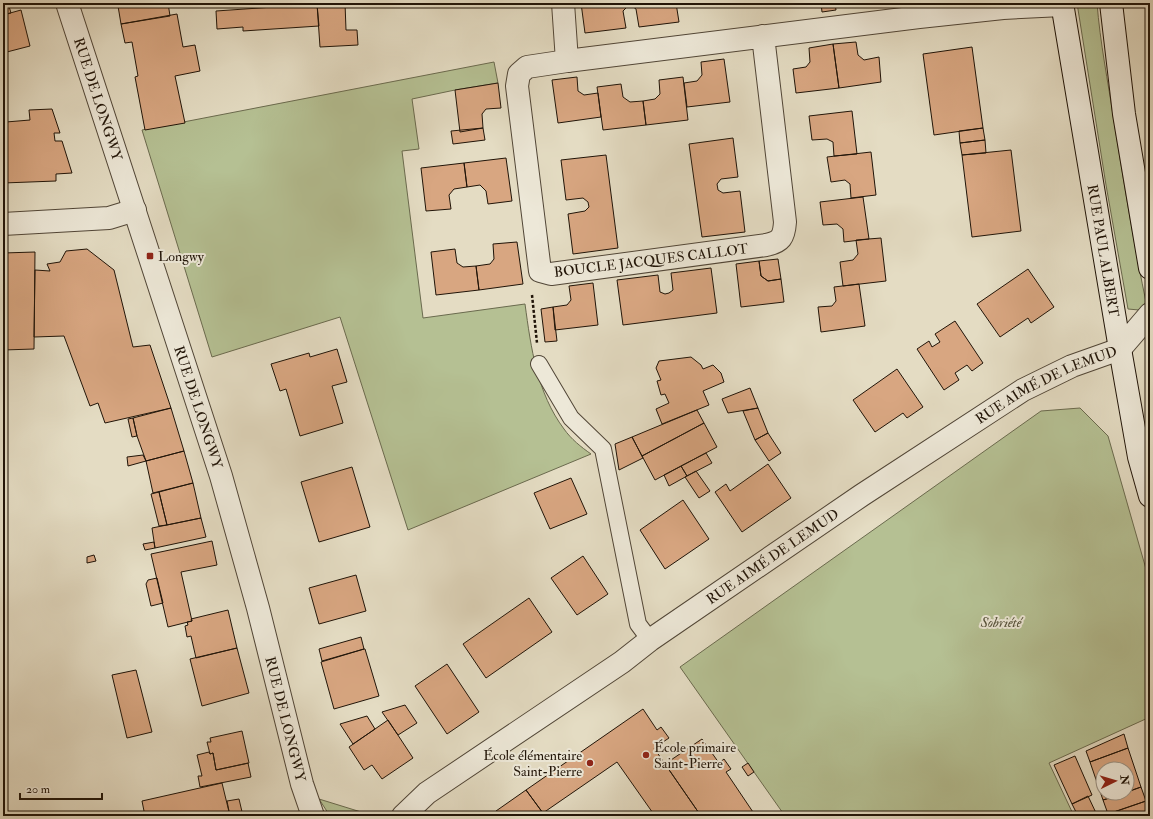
<svg xmlns="http://www.w3.org/2000/svg" width="1153" height="819" viewBox="0 0 1153 819" font-family="'IM FELL Double Pica',serif">
  <rect width="100%" height="100%" fill="#e4dcc3"/>
  <filter id="stains"><feTurbulence type="fractalNoise" baseFrequency=".005" numOctaves="4"/><feColorMatrix values="0 0 0 0 .2 0 0 0 0 .09 0 0 0 0 .02 0 0 0 .5 -.17"/></filter>
  <radialGradient id="worn" r=".72"><stop offset=".6" stop-color="#630" stop-opacity="0"/><stop offset="1" stop-color="#630" stop-opacity=".3"/></radialGradient>
  <path fill="#b5c093" stroke="#6a6a4e" d="M1077,3h20c3,39 11,79 17,118 10,62 20,124 33,186l-8,3 -11,-1 -22,-124z
    M494,62l4,21 -43,7 -43,9 7,50 -17,2 21,167 102,-14c6,44 12,89 39,125 7,10 17,18 27,25l-183,76 -68,-213 -128,40 -70,-227z
    M1080,408l28,28 42,147v134l-101,46 25,53h-289l-105,-149 361,-256z
    M319,799l55,17h-44z"/>
  <path fill="#d8a681" stroke="#201408" d="M3,3h5l3,10 -8,2z
    M115,3h53l2,13 -49,8 -3,-18h-2z
    M333,3h12l1,27h11l1,15 -38,2 -3,-43z
    M581,3h95l3,19 -40,5 -3,-18 -4,-3 -5,1 -4,4 3,17 -41,5z
    M821,3h14l1,7 -14,2z
    M317,4l2,22 -76,5v-4l-26,2 -1,-18z
    M21,10l9,36 -27,7v-38z
    M177,14l6,33 12,-2 5,26 -25,5 10,47 -40,7 -10,-53 3,-1 -6,-34 -7,1 -4,-19z
    M856,42l2,13 6,5 15,-3 2,25 -42,6 -6,-44z
    M833,44l6,44 -43,5 -3,-24 13,-2 4,-5 -1,-14z
    M972,47l11,81 -49,7 -11,-81z
    M724,59l6,43 -43,5 -3,-24 13,-2 5,-6 -1,-13z
    M577,77l1,14 6,4 14,-2 3,24 -43,6 -6,-43z
    M683,77l5,43 -42,5 -3,-24 12,-2 5,-5 -1,-14z
    M498,83l3,25 -15,1 -4,5 1,14 -23,4 -5,-42z
    M621,84l2,13 7,5 13,-1 3,24 -43,5 -6,-43z
    M52,109l8,24h-6l1,8h7l10,32 -16,1v7l-53,2v-57h3v-4l24,-2 -1,-10z
    M852,111l5,43 -23,2 -1,-14 -6,-3 -15,1 -3,-24z
    M483,128l2,12 -32,4 -2,-13z
    M983,128l2,12 -25,3 -1,-12z
    M733,138l5,39 -17,2 -4,5 1,6 5,3 17,-2 5,41 -43,5 -13,-93z
    M985,140l1,13 -24,2 -2,-12z
    M1011,150l10,81 -49,6 -10,-82z
    M871,152l5,43 -25,3 -1,-14 -5,-4 -14,2 -4,-25z
    M606,155l12,93 -45,6 -5,-40 17,-3 4,-4 -1,-5 -5,-4 -17,2 -5,-40z
    M506,158l6,43 -24,3 -2,-13 -6,-6 -13,2 -3,-24z
    M464,163l3,24 -13,2 -5,6 2,14 -25,2 -5,-43z
    M863,197l6,42 -25,3 -1,-13 -6,-5 -14,1 -3,-23z
    M881,238l5,43 -43,5 -3,-24 13,-2 5,-6 -2,-14z
    M517,242l6,42 -44,6 -3,-24 14,-2 4,-5 -1,-15z
    M87,249l27,21 19,77 17,-2 21,63 -66,15 -7,-20 -8,3 -26,-70 -30,1 1,-67 15,1 -3,-7 13,-2 6,-11z
    M455,249l2,14 6,4 13,-1 3,24 -43,5 -5,-43z
    M35,252l-1,97 -31,1v-97z
    M778,259l3,20 -13,2 -7,-5 -2,-15z
    M759,261l2,15 7,5 13,-2 3,23 -43,5 -5,-43z
    M711,268l6,45 -94,12 -6,-45 41,-5 2,17 5,2 4,-1 4,-3 -2,-17z
    M1028,269l26,38 -23,16 -3,-5 -28,19 -23,-33z
    M593,283l5,42 -43,5 -2,-23 14,-2 4,-5 -2,-14z
    M859,284l6,42 -44,6 -3,-25 14,-1 4,-5 -2,-14z
    M553,307l4,34 -12,1 -4,-33z
    M955,321l28,42 -11,8 -5,-6 -12,8 4,7 -15,10 -27,-41 12,-8 3,6 8,-5 -5,-8z
    M337,349l10,33 -15,4 11,37 -43,13 -14,-47 -6,2 -9,-27 38,-11 1,4z
    M691,357l10,8 2,4 10,-4 8,8 3,9 -21,9 6,14 -47,19 -6,-15 13,-6 -4,-9 -4,1 -4,-14 4,-1 -5,-12 3,-7z
    M897,369l26,38 -16,11 -4,-5 -28,19 -22,-32z
    M750,388l8,20 -30,5 -6,-14z
    M171,408l13,43 -38,10 -9,-25 -4,-18z
    M758,408l10,25 -13,7 -12,-29z
    M697,410l7,13 -62,33 -10,-19z
    M133,418l4,18 -5,1 -4,-18z
    M704,423l13,24 -62,33 -13,-24z
    M768,433l13,20 -12,8 -14,-21z
    M632,437l11,21 -24,12 -4,-26z
    M184,451l9,32 -40,10 -7,-32z
    M706,453l6,10 -25,13 -6,-10z
    M143,455l3,6 -18,5 -1,-9z
    M768,464l23,34 -49,34 -27,-40 11,-8 4,7z
    M681,466l6,10 -18,10 -5,-11z
    M352,467l18,60 -51,15 -18,-60z
    M696,471l14,20 -11,7 -14,-21z
    M571,478l16,36 -37,15 -16,-36z
    M193,483l8,35 -34,7 -8,-33z
    M159,492l8,33 -8,1 -8,-32z
    M683,500l26,39 -44,30 -25,-39z
    M201,518l5,19 -51,11 -3,-20z
    M212,541l5,24 -36,7 11,49 -24,6 -17,-73z
    M154,542l1,6 -10,2 -2,-6z
    M94,555l2,6 -9,2v-6z
    M583,556l25,38 -31,21 -26,-37z
    M356,575l10,36 -47,13 -10,-36z
    M157,578l6,25 -12,3 -5,-22 2,-4z
    M529,598l23,34 -66,46 -23,-34z
    M228,610l9,38 -41,10 -5,-22 -4,1 -2,-11 3,-1 -1,-3 5,-1 -1,-2z
    M361,637l3,12 -42,12 -3,-12z
    M237,648l12,45 -47,13 -12,-47z
    M364,649h1l14,47 -45,13 -13,-47z
    M447,664l32,48 -32,22 -32,-48z
    M136,670l16,62 -25,6 -15,-63z
    M405,705l12,18 -19,12 -16,-23z
    M643,709l14,21 4,-3 8,11 -15,10 47,68h-46l-38,-54 -74,51 -17,-23z
    M367,716l8,13 -22,15 -13,-20z
    M388,720l25,38 -31,21 -10,-14 -8,5 -15,-23z
    M242,731l7,32 -33,7 -3,-17 -3,1 -3,-12h4l-1,-4z
    M1124,734l4,14 -38,14 -4,-11z
    M702,739l17,24 5,-4 7,10 -5,3 29,43 -1,1h-53l-36,-52z
    M1128,748l13,39 -14,5v-23h-24v24h21l-21,7 -13,-38z
    M209,752l1,2 3,-1 3,17 32,-7 3,14 -51,10 -2,-11h4l-5,-21z
    M1075,756l17,39 -20,9 -18,-39z
    M748,763l6,9 -6,4 -6,-9z
    M222,783l8,33h-85l-3,-15z
    M1141,787l5,14 -38,13 -5,-14 24,-7v-1z
    M526,790l19,26h-46l-3,-5z
    M1088,796l9,19 -4,1h-15l-6,-12z
    M239,799l4,17h-13l-3,-15z
    M1146,801l4,11v4h-42v-2z"/>
  <g fill="none" stroke-linecap="round" stroke-linejoin="round">
    <defs>
      <path id="lane" d="M539,364l32,54 32,31 35,175 12,16"/>
      <g id="street">
        <path id="s1" d="M67,3l154,473 37,132 44,176 11,32"/>
        <path d="M563,3l4,58"/>
        <path d="M763,36l22,186c-1,15 -4,20 -19,23l-215,29 -11,-3 -23,-185 2,-12 8,-7 40,-6 352,-44 84,-9 59,-3"/>
        <path d="M3,224l106,-6 26,-8"/>
        <path id="s2" d="M403,816l24,-23 195,-131 28,-22 212,-145 161,-105 49,-24 48,-17 30,-35"/>
      </g>
      <g id="secondary">
        <path id="s3" d="M1062,3l58,346 19,108 11,39"/>
        <path d="M1111,3l13,111 26,154"/>
      </g>
    </defs>
    <use href="#lane" stroke="#514637" stroke-width="18"/>
    <use href="#street" stroke="#514637" stroke-width="24"/>
    <use href="#secondary" stroke="#201408" stroke-width="24"/>
    <path stroke="#201408" stroke-width="2.5" stroke-dasharray="3 2" stroke-linecap="butt" d="M532,295l5,48"/>
    <use href="#lane" stroke="#ede8d8" stroke-width="16"/>
    <use href="#street" stroke="#ede8d8" stroke-width="22"/>
    <use href="#secondary" stroke="#ede8d8" stroke-width="22"/>
  </g>
  <g fill="#8f2418" stroke="#ede8d8" stroke-width="1.5">
    <rect x="146" y="252" width="8" height="8" rx="2"/>
    <circle cx="646" cy="755" r="4"/>
    <circle cx="590" cy="763" r="4"/>
  </g>
  <g text-anchor="middle" stroke-width="4" stroke-linejoin="round" paint-order="stroke">
    <g font-size="14" fill="#201408" stroke="#ede8d8">
      <text dy="5" stroke="none"><textPath href="#s1" startOffset="101">RUE DE LONGWY</textPath></text>
      <text dy="5" stroke="none"><textPath href="#s3" startOffset="251">RUE PAUL ALBERT</textPath></text>
      <text transform="translate(651 260) rotate(-7)" y="5">BOUCLE JACQUES CALLOT</text>
      <text dy="5" stroke="none"><textPath href="#s2" startOffset="776">RUE AIMÉ DE LEMUD</textPath></text>
      <text dy="5" stroke="none"><textPath href="#s1" startOffset="425">RUE DE LONGWY</textPath></text>
      <text dy="5" stroke="none"><textPath href="#s2" startOffset="452">RUE AIMÉ DE LEMUD</textPath></text>
      <text dy="5" stroke="none"><textPath href="#s1" startOffset="749">RUE DE LONGWY</textPath></text>
    </g>
    <g font-size="14" fill="#201408" stroke="#ede8d8" text-anchor="start">
      <text x="158" y="261">Longwy</text>
      <text x="654" y="752">École primaire<tspan x="654" dy="16">Saint-Pierre</tspan></text>
      <text x="582" y="760" text-anchor="end">École élémentaire<tspan x="582" dy="16">Saint-Pierre</tspan></text>
    </g>
    <g font-size="14" font-style="italic" fill="#545039" stroke="#ede8d8">
      <text x="1001" y="627">Sobriété</text>
    </g>
  </g>
  <rect width="1153" height="819" fill="none" stroke="#e4dcc3" stroke-width="16"/>
  <rect x="4" y="4" width="1145" height="811" fill="none" stroke="#201408" stroke-width="2"/>
  <rect x="8" y="8" width="1137" height="803" fill="none" stroke="#201408"/>
  <g transform="translate(1115 781) rotate(85)"><circle r="19" fill="#ede8d8" stroke="#9b9385"/>
  <path d="M0-3L7 15L0 10L-7 15Z" fill="#8f2418"/>
  <text y="-6" font-size="11" font-weight="bold" text-anchor="middle" fill="#201408">N</text>
  </g>
  <path d="M20 793v6h82v-6" fill="none" stroke="#201408" stroke-width="2"/>
  <text x="26" y="793" font-size="12" fill="#201408" stroke="#ede8d8" stroke-width="3" paint-order="stroke">20 m</text>
  <rect width="100%" height="100%" filter="url(#stains)"/>
  <rect width="100%" height="100%" fill="url(#worn)"/>
</svg>
